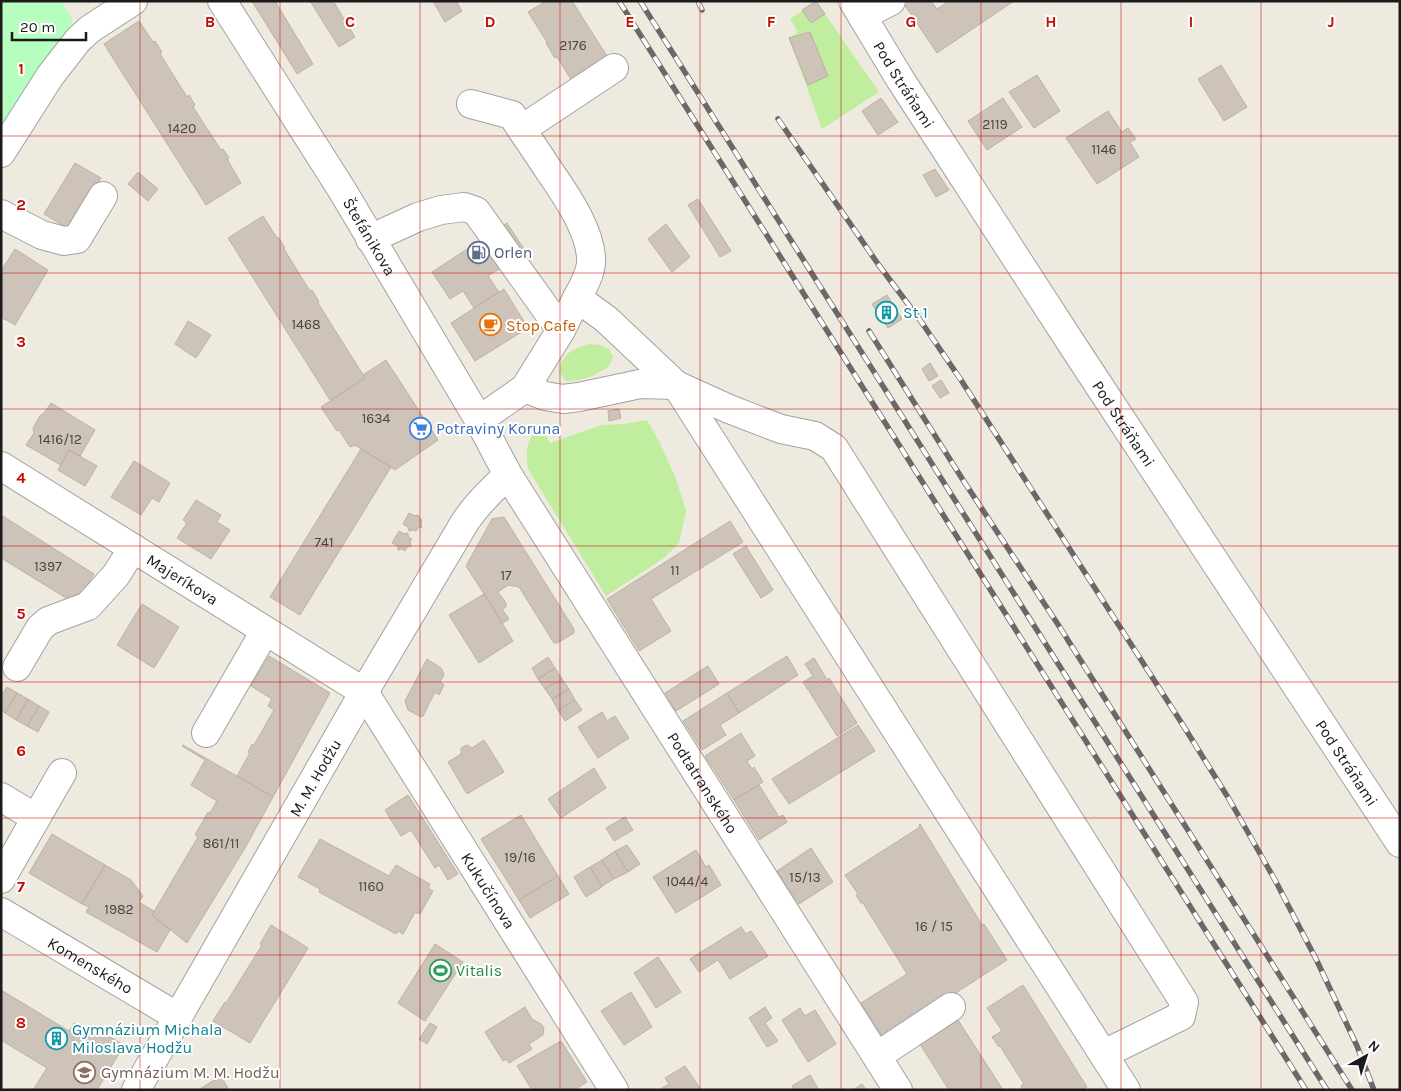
<svg xmlns="http://www.w3.org/2000/svg" width="1401" height="1091" viewBox="0 0 1401 1091" font-family="Karla,sans-serif">
  <rect width="100%" height="100%" fill="#eeeadf"/>
  <path fill="#c1ed9f" d="M816,1l63,91 -57,37 -33,-91 9,-6 -8,-13z
    M589,344l11,1 9,4 4,8 -4,9c-14,10 -26,15 -43,15l-7,-9c4,-20 13,-22 30,-28z
    M647,420l12,21 17,38 10,32 -7,32 -15,15 -58,38 -78,-127c-3,-17 -2,-32 14,-42l8,16 52,-18 22,-1z"/>
  <path fill="#b6fec0" d="M1,1h60l11,18v14l-71,109z"/>
  <path fill="#cdc3b8" stroke="#c0b0a0" d="M252,1h23l38,63 -16,10z
    M310,1h23l22,36 -16,10z
    M433,1h23l6,10 -17,11z
    M546,1h26l40,63 -36,23 -19,-30 -2,1 -9,-15 1,-1 -19,-30z
    M816,1l9,13 -14,9 -9,-13z
    M902,1h29l6,8 12,-8h65l-77,52z
    M139,21l14,21 2,-1 7,11 -2,2 27,43 2,-2 6,10 -2,2 28,43 2,-1 6,9 -2,1 14,24 -35,22 -102,-161z
    M810,32l18,44 -20,9 -19,-47z
    M1221,65l26,42 -23,14 -26,-42z
    M1037,75l23,36 -26,17 -25,-36z
    M881,98l17,24 -20,13 -16,-24z
    M1003,98l19,29 -35,23 -19,-29z
    M1108,111l14,21 6,-4 8,11 -6,3 9,15 -42,27 -31,-46z
    M75,163l26,15 -32,51 -25,-15z
    M935,169l14,21 -13,7 -13,-22z
    M138,172l20,17 -10,12 -20,-17z
    M698,199l33,52 -11,6 -32,-52z
    M263,216l14,22 1,-1 7,11 -1,1 26,42 2,-1 7,12 -1,1 47,75 -35,22 -102,-162z
    M507,223l19,29 -38,24 11,16 -25,16 -11,-17 -13,8 -18,-27z
    M666,224l24,33 -18,15 -24,-33z
    M15,249l33,21 -33,55 -14,-8v-46z
    M504,289l24,39 -53,33 -24,-38z
    M887,295l15,24 -14,9 -16,-24z
    M188,321l23,14 -15,23 -21,-14z
    M386,360l52,80 -43,30 -40,-25 -5,2 -11,-17 -2,1 -16,-24 44,-29 -2,-3z
    M930,363l8,13 -9,5 -7,-12z
    M941,380l8,13 -9,5 -8,-12z
    M51,403l44,27 -15,26 -11,-6 -8,15 -35,-20 8,-12 -1,-5 7,-12 5,-4z
    M619,409l2,9 -12,3 -1,-10z
    M361,449l30,18 -91,148 -30,-18z
    M69,450l28,16 -12,20 -27,-16z
    M134,461l36,22 -11,19 -7,-4 -11,17 -30,-18z
    M196,500l25,15 -4,7 13,8 -19,29 -34,-21 10,-15 -4,-3z
    M409,513l6,3 3,-1 1,3 3,2 -1,4 1,3 -4,1 -2,3 -3,-1 -4,1 -1,-4 -5,-3z
    M1,515l93,59 -18,30 -75,-46z
    M504,517l70,112v4l-17,10h-3l-35,-56 -11,-2 -10,7 8,11v4l-4,2 7,10 -6,4 -37,-57 26,-47z
    M730,521l13,21 -92,57 20,32 -32,20 -32,-52z
    M399,531l5,3 4,-1v4l4,2 -2,3 1,4 -4,1 -2,4 -3,-2 -4,1v-4l-6,-3z
    M746,546l27,44 -12,8 -28,-44z
    M484,594l29,47 -34,22 -30,-48z
    M142,604l37,23 -25,41 -37,-23z
    M269,656l61,37 -57,104 -36,-21 13,-23 -2,-1 4,-8 2,1 20,-35 -6,-4 4,-7 -21,-13z
    M787,656l11,19 -59,38 -12,-20z
    M548,657l7,11 -17,11 -6,-11z
    M814,658l12,20 -18,12 -5,-8 10,-6 -8,-12z
    M427,659l14,9 3,6 -4,8 4,3 -5,10 -4,-3 -12,24 -2,1 -13,-7 -3,-9z
    M708,666l11,18 -43,27 -11,-18z
    M555,668l7,11 -17,10 -7,-10z
    M829,678l28,45 -20,13 -28,-45z
    M562,679l7,10 -17,10 -7,-10z
    M7,687l10,6 -12,20 -4,-3v-14z
    M569,689l6,11 -17,10 -6,-11z
    M17,693l11,6 -12,21 -11,-7z
    M727,693l12,20 -19,12 6,10 -24,15 -19,-29z
    M28,699l11,7 -12,20 -11,-6z
    M575,700l7,10 -17,11 -7,-11z
    M39,706l10,6 -11,20 -11,-6z
    M602,712l5,9 8,-5 14,22 -31,20 -20,-31z
    M858,725l17,26 -86,53 -17,-25z
    M741,733l14,23 -8,5 5,8 2,-2 9,15 -29,18 -29,-44z
    M484,740l20,32 -37,22 -19,-32 13,-8v-6l6,-3 5,3z
    M183,745l90,52 -28,51 -58,95 -35,-28 46,-78 -3,-2 13,-23 2,1 7,-12 -26,-16 14,-25 -23,-14z
    M594,768l12,20 -45,30 -13,-19z
    M759,785l20,32 4,-2 4,7 -28,18 -25,-40z
    M408,795l50,79 -10,6 -9,-15 -4,3 -24,-38 -10,6 -16,-26z
    M521,815l37,61 -39,24 -38,-61z
    M625,817l8,13 -19,11 -8,-13z
    M920,824l62,101 2,-1 23,36 -123,79 -23,-36 46,-29 -44,-71h-2l-5,-8 2,-1 -13,-19 75,-48 -1,-2z
    M52,834l53,31 -23,39 -53,-31z
    M320,839l69,37 7,-11 34,19 -2,4 5,3 -13,23 -5,-2 -12,22 -5,-3 -2,3 -77,-42 1,-3 -22,-12z
    M627,845l13,19 -12,8 -13,-21z
    M811,848l22,34 -34,22 -22,-33z
    M696,850l10,17 3,-2 12,20 -45,28 -23,-36z
    M615,851l13,21 -14,7 -12,-19z
    M602,860l12,19 -12,7 -12,-19z
    M105,865l26,15 12,16 -4,6 15,9 -2,4 18,15 -13,22 -71,-40 3,-5 -7,-3z
    M590,867l12,20 -16,10 -12,-20z
    M558,876l11,18 -39,24 -11,-18z
    M271,925l37,23 -58,95 -37,-22 12,-19 1,1 36,-58 -2,-1z
    M741,927l5,7 5,-3 17,25 -38,23 -12,-19 -19,12 -9,-13z
    M435,944l28,18 -38,59 -27,-18z
    M658,957l23,35 -25,16 -22,-35z
    M1023,985l64,102 -5,3h-59l-2,-4 3,-2 -24,-38 -1,1 -7,-10 10,-6 -15,-23z
    M1,990l68,41 5,-8 21,12 3,-5 26,15 -27,45h-64l14,-22 -46,-28z
    M631,992l21,35 -28,18 -23,-34z
    M525,1007l7,12 9,5 3,4 -1,7 -14,9 3,5 -23,14 -3,-4 -3,2 -18,-29z
    M765,1007l7,11 -7,5 13,18 -11,6 -18,-29z
    M800,1008l5,8 10,-6 21,34 -28,18 -26,-42z
    M958,1020l45,70h-54l-29,-46z
    M430,1023l7,4 -10,17 -8,-5z
    M561,1041l26,41 -13,8h-42l-15,-24z
    M685,1066l16,24h-37l-2,-2 7,-4 -4,-6z
    M810,1075l9,15h-25l-2,-4z
    M221,1076l8,14h-31z
    M862,1084l4,6h-13z"/>
  <g fill="none" stroke-linecap="round" stroke-linejoin="round">
    <defs>
      <g id="minor">
        <path id="s1" d="M222,1l120,189 137,230 29,55 390,615"/>
        <path id="s2" d="M853,1l47,78 173,267 327,497"/>
        <path d="M862,16l29,-15"/>
        <path d="M471,104l41,11c11,17 23,34 34,51 17,25 47,66 45,97 -1,12 -8,24 -14,35"/>
        <path d="M522,129l92,-61"/>
        <path d="M1,153l49,-77 28,-36 12,-11 43,-28"/>
        <path d="M1,214l41,21 22,6 13,-2 26,-43"/>
        <path d="M370,239l48,-22 23,-7 23,-3 12,4 85,119"/>
        <path d="M525,388l20,8 18,3 16,-2 61,-13 36,1 53,24 52,20 34,7 19,12 350,554 -3,14 -77,38"/>
        <path d="M479,420l46,-32 36,-58 16,-32 29,21 70,66 450,705"/>
        <path id="s3" d="M1,466l363,226 250,398"/>
        <path d="M17,667l23,-39 8,-7 40,-15 28,-31 17,-27"/>
        <path d="M206,733l59,-102"/>
        <path d="M1,797l35,21"/>
        <path d="M1,879l61,-106"/>
        <path id="s4" d="M1,912l177,105"/>
        <path d="M877,1056l74,-49"/>
        <path id="s5" d="M136,1090l228,-398 101,-170c12,-18 26,-32 43,-47"/>
      </g>
    </defs>
    <use href="#minor" stroke="#a2a2a2" stroke-width="30"/>
    <use href="#minor" stroke="#fff" stroke-width="28"/>
    <defs>
      <path id="rail" d="M619,1l687,1089
        M640,1l687,1089
        M698,1l4,9
        M778,119l100,145 42,56 41,60 220,342 48,77 46,81 42,81 40,85 17,44
        M869,331l94,149 96,146 293,464"/>
    </defs>
    <use href="#rail" stroke="#696969" stroke-width="5.5"/>
    <use href="#rail" stroke="#fff" stroke-width="4" stroke-dasharray="11" stroke-linecap="butt"/>
  </g>
  <path fill="none" stroke="#c60b00" stroke-width="1" stroke-opacity="0.55" d="M140,1v1089M280,1v1089M420,1v1089M560,1v1089M700,1v1089M841,1v1089M981,1v1089M1121,1v1089M1261,1v1089M1,136h1399M1,273h1399M1,409h1399M1,546h1399M1,682h1399M1,818h1399M1,955h1399"/>
  <defs>
    <symbol id="fuel-ring" viewBox="-11 -11 22 22"><circle r="9.5" fill="#fff" stroke="#5c6f8a" stroke-width="1.5"/><path d="M-5.5-6h7V0h2V4h1.3V-2.5L3-4.5l.8-.8L6-3V5H2.5V1h-1V6h-7ZM-4.2-4.7v3.2H.2V-4.7Z" fill="#5c6f8a"/></symbol>
    <symbol id="building-ring" viewBox="-11 -11 22 22"><circle r="9.5" fill="#fff" stroke="#0f9aa8" stroke-width="1.5"/><path d="M-4-6H4V6H1V3H-1V6H-4ZM-2.5-4.3h1.7v1.8h-1.7ZM.8-4.3h1.7v1.8H.8ZM-2.5-1h1.7V.8h-1.7ZM.8-1h1.7V.8H.8Z" fill="#0f9aa8"/></symbol>
    <symbol id="cafe-ring" viewBox="-11 -11 22 22"><circle r="9.5" fill="#fff" stroke="#e8710a" stroke-width="1.5"/><path d="M-5.5-4.5H6V0H3Q3 3.5 0 3.5H-2.5Q-5.5 3.5-5.5 0ZM3-3.2v2h1.7v-2ZM-6 4.5H4V6H-6Z" fill="#e8710a"/></symbol>
    <symbol id="supermarket-ring" viewBox="-11 -11 22 22"><circle r="9.5" fill="#fff" stroke="#3f7fe0" stroke-width="1.5"/><path d="M-6-5.5h2.5l.6 2H6L4.5 2H-2.5L-4.4-4H-6ZM-1.5 3.2a1.3 1.3 0 1 0 .1 0ZM3 3.2a1.3 1.3 0 1 0 .1 0Z" fill="#3f7fe0"/></symbol>
    <symbol id="stadium-ring" viewBox="-11 -11 22 22"><circle r="9.5" fill="#fff" stroke="#2e9e5b" stroke-width="1.5"/><path d="M0-5a6.5 5 0 1 0 0 10a6.5 5 0 1 0 0-10ZM-3.5-1.8h7v3.6h-7Z" fill="#2e9e5b"/></symbol>
    <symbol id="school-ring" viewBox="-11 -11 22 22"><circle r="9.5" fill="#fff" stroke="#8d6e63" stroke-width="1.5"/><path d="M0-5L7-2L0 1L-7-2ZM-4 1L0 2.5L4 1V4Q0 6-4 4Z" fill="#8d6e63"/></symbol>
  </defs>
  <g fill-rule="evenodd">
    <use href="#fuel-ring" x="466" y="240" width="25" height="25"/>
    <use href="#building-ring" x="874" y="300" width="25" height="25"/>
    <use href="#cafe-ring" x="478" y="312" width="25" height="25"/>
    <use href="#supermarket-ring" x="408" y="416" width="25" height="25"/>
    <use href="#stadium-ring" x="428" y="958" width="25" height="25"/>
    <use href="#building-ring" x="44" y="1026" width="25" height="25"/>
    <use href="#school-ring" x="72" y="1060" width="25" height="25"/>
  </g>
  <g text-anchor="middle" stroke-width="4" stroke-linejoin="round" paint-order="stroke">
    <g font-size="14" fill="#484542">
      <text x="573" y="50">2176</text>
      <text x="995" y="129">2119</text>
      <text x="182" y="133">1420</text>
      <text x="1104" y="154">1146</text>
      <text x="306" y="329">1468</text>
      <text x="376" y="423">1634</text>
      <text x="60" y="444">1416/12</text>
      <text x="324" y="547">741</text>
      <text x="48" y="571">1397</text>
      <text x="675" y="575">11</text>
      <text x="506" y="580">17</text>
      <text x="221" y="848">861/11</text>
      <text x="520" y="862">19/16</text>
      <text x="805" y="882">15/13</text>
      <text x="687" y="886">1044/4</text>
      <text x="371" y="891">1160</text>
      <text x="119" y="914">1982</text>
      <text x="934" y="931">16 / 15</text>
    </g>
    <g font-size="16" fill="#1b1b1b" stroke="#fff">
      <text dy="6" stroke="none"><textPath href="#s2" startOffset="98">Pod Stráňami</textPath></text>
      <text dy="6" stroke="none"><textPath href="#s1" startOffset="278">Štefánikova</textPath></text>
      <text dy="6" stroke="none"><textPath href="#s2" startOffset="502">Pod Stráňami</textPath></text>
      <text dy="6" stroke="none"><textPath href="#s3" startOffset="214">Majeríkova</textPath></text>
      <text dy="6" stroke="none"><textPath href="#s2" startOffset="908">Pod Stráňami</textPath></text>
      <text dy="6" stroke="none"><textPath href="#s5" startOffset="360">M. M. Hodžu</textPath></text>
      <text dy="6" stroke="none"><textPath href="#s1" startOffset="918">Podtatranského</textPath></text>
      <text dy="6" stroke="none"><textPath href="#s3" startOffset="662">Kukučínova</textPath></text>
      <text dy="6" stroke="none"><textPath href="#s4" startOffset="104">Komenského</textPath></text>
    </g>
    <g font-size="16" fill="#4e5e75" stroke="#fff" text-anchor="start">
      <text x="494" y="258">Orlen</text>
    </g>
    <g font-size="16" fill="#0d838f" stroke="#fff" text-anchor="start">
      <text x="903" y="318">St 1</text>
      <text x="72" y="1035">Gymnázium Michala<tspan x="72" dy="18">Miloslava Hodžu</tspan></text>
    </g>
    <g font-size="16" fill="#c56008" stroke="#fff" text-anchor="start">
      <text x="506" y="331">Stop Cafe</text>
    </g>
    <g font-size="16" fill="#366cbe" stroke="#fff" text-anchor="start">
      <text x="436" y="434">Potraviny Koruna</text>
    </g>
    <g font-size="16" fill="#27864d" stroke="#fff" text-anchor="start">
      <text x="456" y="976">Vitalis</text>
    </g>
    <g font-size="16" fill="#785e54" stroke="#fff" text-anchor="start">
      <text x="101" y="1078">Gymnázium M. M. Hodžu</text>
    </g>
  </g>
  <g font-size="16" text-anchor="middle" font-weight="bold" fill="#c60b00" stroke="#fff" stroke-width="4" stroke-linejoin="round" paint-order="stroke">
    <text x="210" y="27">B</text>
    <text x="350" y="27">C</text>
    <text x="490" y="27">D</text>
    <text x="630" y="27">E</text>
    <text x="771" y="27">F</text>
    <text x="911" y="27">G</text>
    <text x="1051" y="27">H</text>
    <text x="1191" y="27">I</text>
    <text x="1331" y="27">J</text>
    <text x="21" y="74">1</text>
    <text x="21" y="210">2</text>
    <text x="21" y="347">3</text>
    <text x="21" y="483">4</text>
    <text x="21" y="619">5</text>
    <text x="21" y="756">6</text>
    <text x="21" y="892">7</text>
    <text x="21" y="1028">8</text>
  </g>
  <rect width="1401" height="1091" fill="none" stroke="#1b1b1b" stroke-width="5"/>
  <g transform="translate(1366 1056) rotate(39)" stroke="#ffffff" stroke-width="4" paint-order="stroke">
  <path d="M0-4L9 19L0 12L-9 19Z" fill="#1b1b1b"/>
  <text y="-8" font-size="14" font-weight="bold" text-anchor="middle" fill="#1b1b1b">N</text>
  </g>
  <path d="M12 32v8h74v-8" fill="none" stroke="#1b1b1b" stroke-width="2.5"/>
  <text x="20" y="32" font-size="15" fill="#1b1b1b" stroke="#ffffff" stroke-width="4" paint-order="stroke">20 m</text>
</svg>
